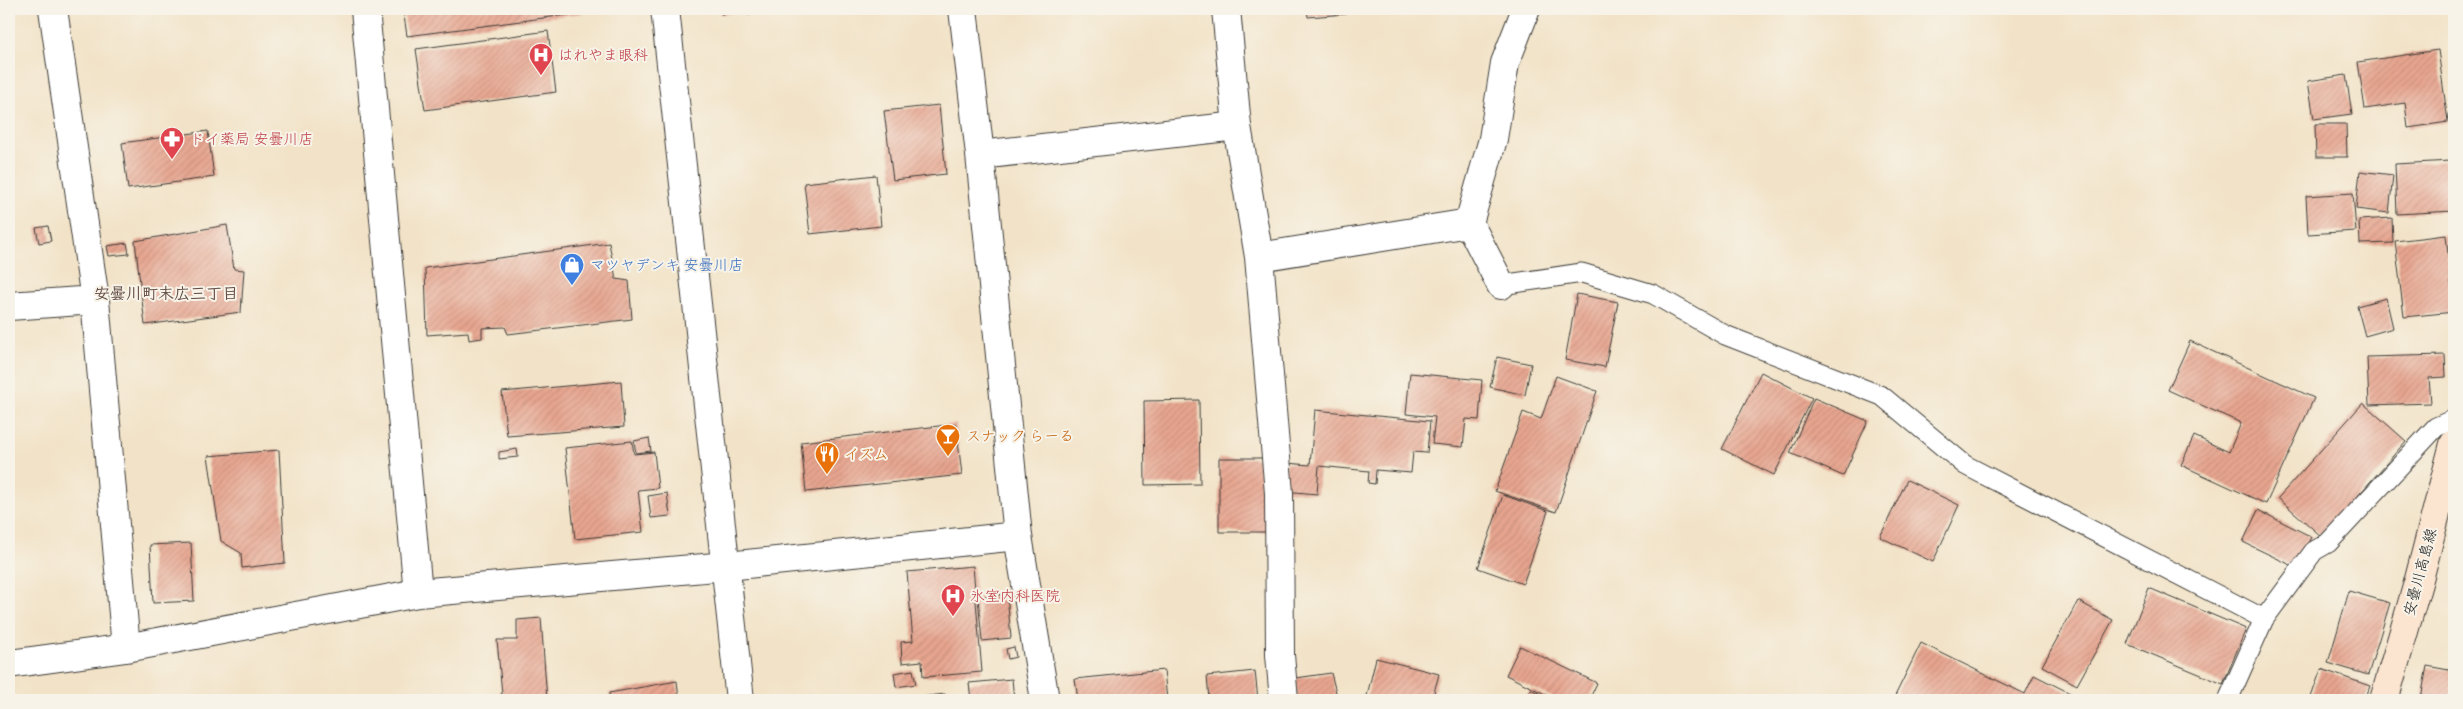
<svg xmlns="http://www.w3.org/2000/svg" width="2463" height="709" viewBox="0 0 2463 709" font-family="'Patrick Hand','Klee One',sans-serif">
  <defs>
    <pattern id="building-hatch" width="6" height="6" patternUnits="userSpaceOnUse" patternTransform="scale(1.25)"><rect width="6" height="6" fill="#e7a58f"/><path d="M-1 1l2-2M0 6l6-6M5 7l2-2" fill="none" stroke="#c68d7b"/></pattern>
  </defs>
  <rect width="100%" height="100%" fill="#f7f3e8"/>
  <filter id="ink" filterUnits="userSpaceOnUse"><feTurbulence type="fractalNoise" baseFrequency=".02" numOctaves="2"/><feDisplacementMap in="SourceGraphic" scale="10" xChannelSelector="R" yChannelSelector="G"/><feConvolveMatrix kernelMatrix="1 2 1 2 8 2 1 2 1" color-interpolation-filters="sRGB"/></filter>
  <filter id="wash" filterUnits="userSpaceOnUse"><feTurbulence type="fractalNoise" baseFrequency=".0096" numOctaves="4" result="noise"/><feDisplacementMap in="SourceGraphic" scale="20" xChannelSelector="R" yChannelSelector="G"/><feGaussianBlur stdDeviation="1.12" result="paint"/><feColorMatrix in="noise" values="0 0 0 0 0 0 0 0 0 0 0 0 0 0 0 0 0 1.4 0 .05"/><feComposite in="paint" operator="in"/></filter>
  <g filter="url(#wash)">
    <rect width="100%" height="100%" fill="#f2e3c8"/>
    <g id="blocks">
      <path fill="url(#building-hatch)" d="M403,9h201v1l-197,26z
        M721,9h23v3l-23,2z
        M747,9h30l1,1 -30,5z
        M1307,9h38l1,5 -38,3z
        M548,31l8,61 -131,18 -9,-61z
        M2438,50l10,72 -40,6 -3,-25 -40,6 -7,-47z
        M2346,75l6,39 -38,5 -6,-38z
        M939,105l7,69 -53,6 -9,-69z
        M2315,124h31l1,33h-31z
        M208,131l6,46 -86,12 -6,-46z
        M2451,161l3,50 -57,3 -2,-50z
        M2360,171l33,4 -4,38 -33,-4z
        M876,175l5,51 -71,8 -6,-51z
        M2353,193l3,38 -48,3 -2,-38z
        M2392,218l1,25 -33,1 -1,-24z
        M227,225l7,44 10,1 -3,42 -96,13 -10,-84z
        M48,226l3,15 -12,2 -3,-15z
        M2446,235l8,77 -50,5 -9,-76z
        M127,243l2,11 -20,2 -2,-10z
        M609,243l7,36 13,2 3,38 -124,15 -3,-7 -23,1v10l-13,2 -1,-8 -41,3 -2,-67z
        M1577,294l41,8 -13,65 -40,-7z
        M2386,298l7,30 -28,8 -8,-30z
        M2190,341l124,57 -48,106 -85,-39 13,-29 35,16 12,-29 -73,-33z
        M2445,355l1,22 -17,1 2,25 -62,2 -2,-48z
        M1497,357l34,7 -6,31 -35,-8z
        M1761,372l51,26 -38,77 -52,-26z
        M1410,373l72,7 -3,40 -13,-1 -3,28 -31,-3 3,-27 -29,-3z
        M1556,376l41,15 -41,121 -61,-21 28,-79 18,7z
        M621,381l3,46 -117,9 -5,-44z
        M1814,398l54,23 -25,55 -53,-23z
        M1199,400l1,84 -55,1 -1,-84z
        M2363,403l43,38 -84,96 -44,-39z
        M1315,410l115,11 -3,32 -14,-1 -2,21 -35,-3 -1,14 -7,-1 1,-12 -50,-5 -2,28 -33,-3 2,-28 24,2z
        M956,424l6,51 -156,17 -5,-50z
        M649,438l2,13 -15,2 -2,-12z
        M632,441l2,13 20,-2 4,36 -20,2 5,42 -68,7 -10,-91z
        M517,449l1,8 -19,2v-7z
        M279,450l6,113 -43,5 -1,-15 -20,-12 -13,-85z
        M1219,458h49l1,74h-50z
        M1907,480l52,25 -26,57 -53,-25z
        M667,493l3,23 -19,2 -3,-22z
        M1503,495l45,16 -25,73 -45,-16z
        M2258,510l54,27 -15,31 -54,-26z
        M191,543l3,58 -41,2 -3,-58z
        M973,566l9,106 -59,5 -1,-16 -20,2 -1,-21 12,-1 -6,-69z
        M2149,588l97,41 -23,55 -96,-40z
        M2349,591l41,12 -22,72 -40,-12z
        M1007,594l4,44 -29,3 -4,-44z
        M2078,601l35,19 -36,65 -35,-19z
        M541,618l6,82h-57l12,-6 -5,-54h20v-20z
        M1921,643l104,51 9,-19 38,19 -3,6h-176z
        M1520,646l77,37 -8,17h-32l-51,-25z
        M1014,647l2,10 -8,2 -2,-10z
        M1376,658l63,16 -7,26h-66z
        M2427,666l27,5 -3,29 -30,-2z
        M2321,669l49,17 -5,14h-55z
        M913,670l3,14 -20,3 -2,-14z
        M1164,670l3,30h-89l-3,-21z
        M1255,671l3,29h-49l-2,-24z
        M1331,673l7,27h-41l-1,-22z
        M1012,679l2,21h-43l-2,-17z
        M677,681l2,19h-69l-1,-7z
        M1531,689l20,11h-26z
        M945,694l1,6h-43v-1z"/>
    </g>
  </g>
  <g filter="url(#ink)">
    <use href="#blocks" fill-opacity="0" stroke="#3c3a36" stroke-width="1"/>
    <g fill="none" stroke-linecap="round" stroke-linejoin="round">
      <defs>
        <path id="service" d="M1501,285l81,-12 71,21 72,41 157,61 83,69 299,154
          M2228,700l36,-81 50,-68 14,-8 108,-116 18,-8"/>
        <path id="minor" d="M53,9l42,291 31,348
          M365,9l53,584
          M963,9l17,146 38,381 27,164
          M1226,9l11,117 22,131 20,236 1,162 4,45
          M980,155l257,-29
          M1469,223l32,62
          M1259,257l210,-34 24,-84 12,-76 21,-54
          M9,306l86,-6
          M9,664l117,-16 292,-55 309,-27 291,-30"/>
        <path id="tertiary" d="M665,9l75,691"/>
        <path id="secondary" d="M2384,700l34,-117 36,-139"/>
      </defs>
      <use href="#service" stroke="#3c3a36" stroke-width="21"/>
      <use href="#minor" stroke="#3c3a36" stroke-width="30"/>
      <use href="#tertiary" stroke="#3c3a36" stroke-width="30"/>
      <use href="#secondary" stroke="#3c3a36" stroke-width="30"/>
      <use href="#service" stroke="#fff" stroke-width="19"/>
      <use href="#minor" stroke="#fff" stroke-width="28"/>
      <use href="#tertiary" stroke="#fff" stroke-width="28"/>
      <use href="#secondary" stroke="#fce5d0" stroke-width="28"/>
    </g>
  </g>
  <defs>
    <symbol id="hospital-pin" viewBox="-11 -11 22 30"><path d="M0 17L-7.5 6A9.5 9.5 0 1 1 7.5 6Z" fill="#e0444e" stroke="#f7f3e8"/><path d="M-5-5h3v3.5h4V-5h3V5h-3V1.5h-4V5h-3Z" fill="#fff"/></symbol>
    <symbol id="pharmacy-pin" viewBox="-11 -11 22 30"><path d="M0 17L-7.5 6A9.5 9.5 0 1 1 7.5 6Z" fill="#e0444e" stroke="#f7f3e8"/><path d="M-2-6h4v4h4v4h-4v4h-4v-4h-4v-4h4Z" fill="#fff"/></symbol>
    <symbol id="shop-pin" viewBox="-11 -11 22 30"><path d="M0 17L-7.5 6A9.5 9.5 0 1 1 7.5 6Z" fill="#3f7fe0" stroke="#f7f3e8"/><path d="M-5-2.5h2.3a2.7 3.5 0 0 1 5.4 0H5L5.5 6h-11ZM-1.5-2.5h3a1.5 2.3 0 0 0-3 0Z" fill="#fff"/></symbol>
    <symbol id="bar-pin" viewBox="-11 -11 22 30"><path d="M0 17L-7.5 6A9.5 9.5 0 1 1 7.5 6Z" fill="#e8710a" stroke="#f7f3e8"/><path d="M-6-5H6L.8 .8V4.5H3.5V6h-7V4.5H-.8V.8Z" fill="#fff"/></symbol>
    <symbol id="restaurant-pin" viewBox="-11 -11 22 30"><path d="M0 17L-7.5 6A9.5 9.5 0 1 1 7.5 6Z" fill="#e8710a" stroke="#f7f3e8"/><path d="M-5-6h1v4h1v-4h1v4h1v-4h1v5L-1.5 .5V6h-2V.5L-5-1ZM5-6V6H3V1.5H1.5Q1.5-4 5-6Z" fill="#fff"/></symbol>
  </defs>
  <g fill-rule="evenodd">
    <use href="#hospital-pin" x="527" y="41" width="28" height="38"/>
    <use href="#pharmacy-pin" x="158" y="125" width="28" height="38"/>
    <use href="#shop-pin" x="558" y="251" width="28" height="38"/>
    <use href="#bar-pin" x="934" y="422" width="28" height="38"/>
    <use href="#restaurant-pin" x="813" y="440" width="28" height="38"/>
    <use href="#hospital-pin" x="939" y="582" width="28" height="38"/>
  </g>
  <g text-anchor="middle" stroke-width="4" stroke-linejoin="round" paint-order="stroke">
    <g font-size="15" fill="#be3a42" stroke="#f7f3e8" text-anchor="start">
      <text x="558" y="60">はれやま眼科</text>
      <text x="190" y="144">ドイ薬局 安曇川店</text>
      <text x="970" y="601">氷室内科医院</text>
    </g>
    <g font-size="15" fill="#366cbe" stroke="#f7f3e8" text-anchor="start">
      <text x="590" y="270">マツヤデンキ 安曇川店</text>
    </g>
    <g font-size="15" fill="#c56008" stroke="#f7f3e8" text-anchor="start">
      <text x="966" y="441">スナック らーる</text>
      <text x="844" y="459">イズム</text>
    </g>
    <g font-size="15" fill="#1c1c1c" stroke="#f7f3e8">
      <text transform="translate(2420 572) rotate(-75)" y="5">安曇川高島線</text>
    </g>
    <g font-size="16" font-weight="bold" fill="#634c44" stroke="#f7f3e8">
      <text x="166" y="299">安曇川町末広三丁目</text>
    </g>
  </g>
  <rect width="2463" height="709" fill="none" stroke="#f7f3e8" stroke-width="30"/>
</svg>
